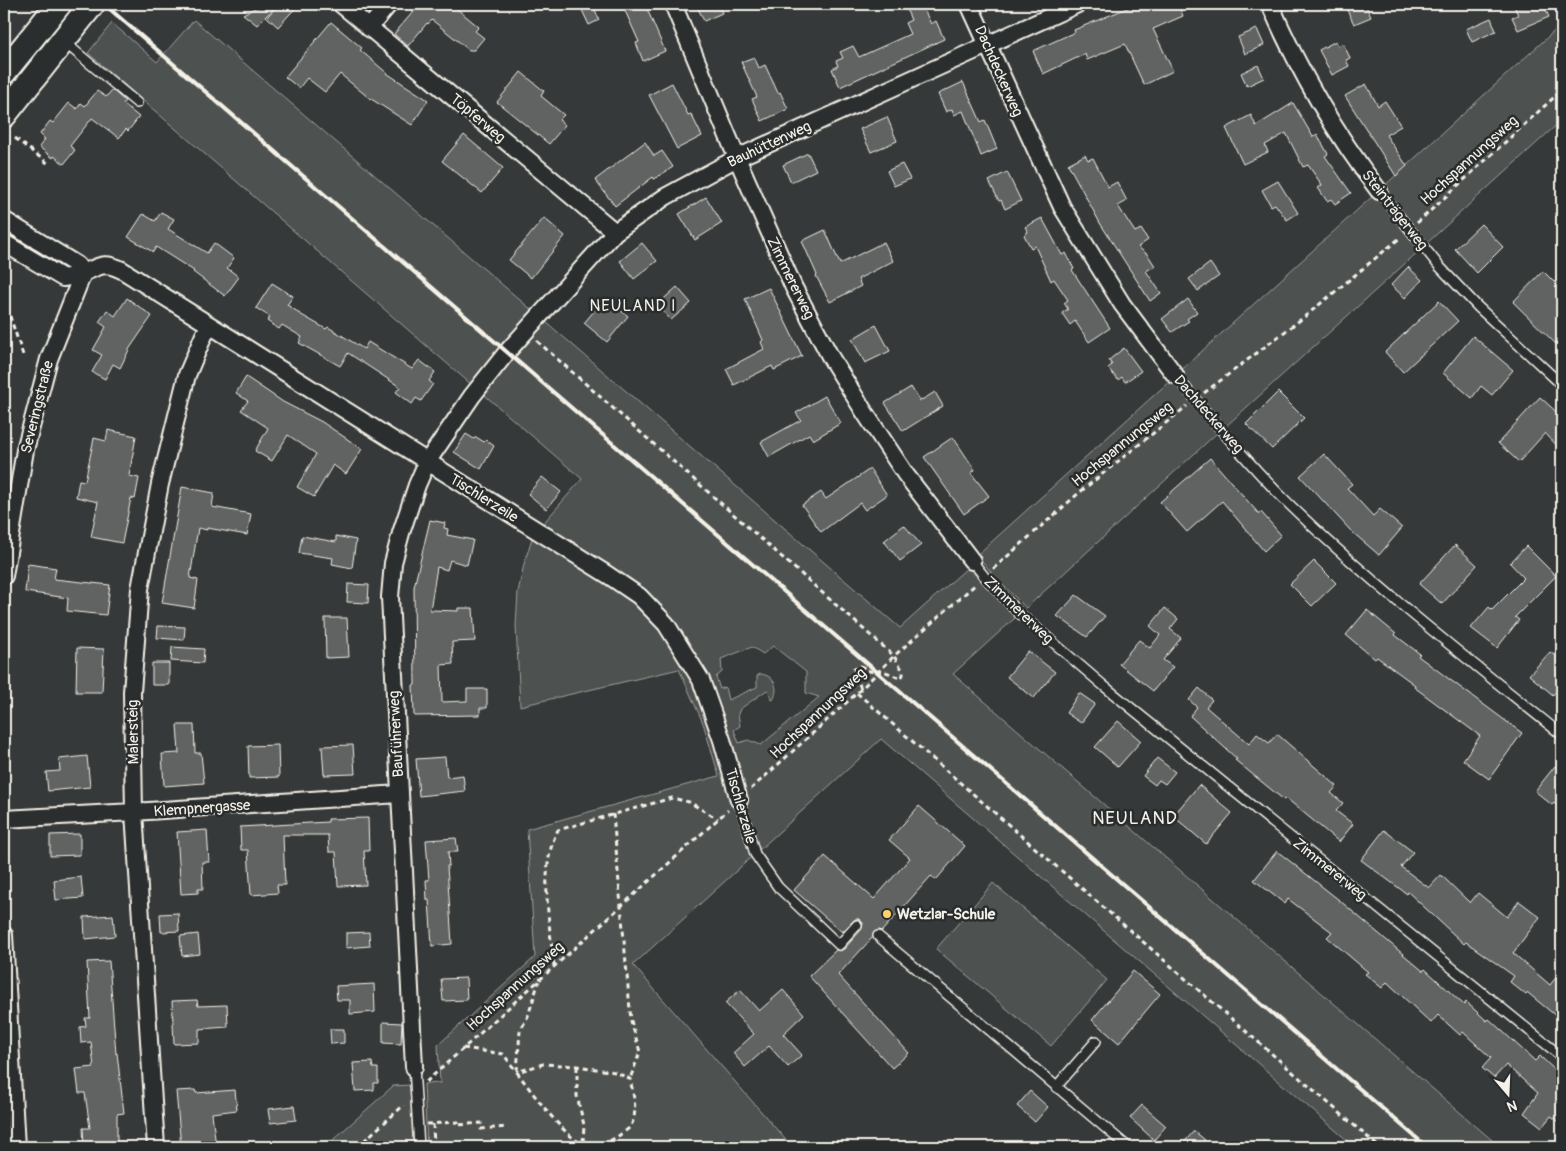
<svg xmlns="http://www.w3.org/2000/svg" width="1566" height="1151" viewBox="0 0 1566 1151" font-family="Pangolin,sans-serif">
  <rect width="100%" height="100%" fill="#363939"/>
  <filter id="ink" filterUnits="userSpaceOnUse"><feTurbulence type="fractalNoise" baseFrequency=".02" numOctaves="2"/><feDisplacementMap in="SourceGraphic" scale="10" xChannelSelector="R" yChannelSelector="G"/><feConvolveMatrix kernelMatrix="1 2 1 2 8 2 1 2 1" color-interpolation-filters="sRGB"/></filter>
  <g filter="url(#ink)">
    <path fill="#4e514f" stroke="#a1a19c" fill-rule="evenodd" d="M68,4h15l-79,98v-18z
      M194,20l340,292 -61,74 -385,-333 24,-30 45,39z
      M1562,24v96l-135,123 -45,-55z
      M1375,194l45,56 -195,177 -46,-55z
      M4,230l68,41 -1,4 -67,-38z
      M545,321l355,307 68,-61 47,51 -62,56 547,473h-145l-474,-408 -248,226 159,182h-365l-3,-63 16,-1 -2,-38 97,-88 -8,-128 192,-53 -16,-53 -24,-54 -159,37 -4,-81 2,-33 6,-28 9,-29 49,-56 -101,-87zM773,646l33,26v21l13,4 -58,48 -13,-5 -9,3 -5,-13 6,-4 -2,-12 2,-5 27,-19 2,2 2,7 2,1c7,-12 1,-25 -13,-26l-3,2v11l-29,13 -3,-13 -5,2 -4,-12 6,-5 -1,-13 31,-12 11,7z
      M1172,379l45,54 -191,175 -30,-30 -19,-23z
      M993,883l114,97 -56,66 -115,-97z
      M410,1085l3,62h-88l68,-61z"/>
    <path fill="#616362" stroke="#f4f1e8" d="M263,4h15l-21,21 -14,-11z
      M279,4h20l-21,23 -11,-10z
      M420,4h31l28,23 -4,4 9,7 -10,12h-5l-37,-30 -4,4 -1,-1 -19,23 -14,-12z
      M593,4l6,16 -10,5 -8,-17z
      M622,4h23l20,47 -22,10 -7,-18 3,-1z
      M696,4h22l4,9 -18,8z
      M904,4h17l10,20 5,-3 8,18 -104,48 -8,-18 6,-3 -2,-5 7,-3 -3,-6 13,-6 6,11 51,-23 -5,-11 6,-3z
      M1137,4h41l5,12 -30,13 20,42 -29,14 -19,-41 -38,16 -2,-6 -42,20 -10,-23 42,-19 -1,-2z
      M1344,4h21l6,13 -17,7z
      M1513,4h30l6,13 -31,13 -6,-13 6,-2z
      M1491,18l5,13 -24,11 -6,-13z
      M331,22l31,26 -2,2 28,24 40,26 -16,25 -44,-28 -28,-23 -15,18 -18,-14 -8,10 -14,-11z
      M1257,29l7,16 -19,9 -7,-17z
      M1336,41l2,5 5,-3 7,15 -4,2 3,6 -17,9 -13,-25z
      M754,57l5,11 6,-3 13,28 2,-1 8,17 -26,12 -10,-22 5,-2 -16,-35z
      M1258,65l6,13 -17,8 -6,-13z
      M521,72l23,19 -3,5 23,19 -5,5 6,5 -16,19 -52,-42z
      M963,82l18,40 4,-2 12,29 -16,7 -18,-45 -9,4 -2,-6 -6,3 -8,-18z
      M672,83l16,32 3,-1 11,22 -25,13 -28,-54z
      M1366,84l12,22 7,-5 16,25 -15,9 21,31 -11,10 -51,-80z
      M112,90l13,11 -2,3 16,13 -11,14 -2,-2 -7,9 -27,-20 -22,28 5,4 -11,14 -10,-8 -1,2 -14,-11 6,-8 -5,-5 10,-13 3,2 16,-20 8,6 4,-6 4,3 12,-15 9,6z
      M1293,103l20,34 4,-3 11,20 -3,2 26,37 -16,11 -4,-5 -4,2 -9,-13 4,-3 -14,-20 -5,2 -17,-34 -21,12 3,7 -25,12 -17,-36 25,-13 5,11z
      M887,117l10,24 -26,11 -11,-23z
      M464,135l39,33 -21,25 -40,-32z
      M645,142l9,14 8,-5 11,16 -19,12 -1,-2 -38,29 -20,-26z
      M808,153l8,17 -25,12 -8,-17z
      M1085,155l3,5 5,-2 15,29 9,-5 10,19 -9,5 17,26 6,-3 7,11 -10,7 10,8 7,11 -9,5 15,22 -11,8 -50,-78 -32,-59z
      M902,164l8,15 -16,7 -7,-15z
      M1007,172l14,29 -16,8 -4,-9 -2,1 -10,-20z
      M1278,181l20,32 -11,7 -12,-16 -4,2 -9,-16z
      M706,197l16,26 -27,17 -16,-26z
      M161,212l13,7 -6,10 39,24 7,-10 20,15 -7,10 12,9 -14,19 -32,-24 1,-1 -38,-24 -3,5 -25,-15 15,-23 12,7z
      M544,218l21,18 -34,42 -22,-18z
      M1042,218l20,37 4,-2 8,16 -2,1 38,58 -21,14 -14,-21 -5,4 -8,-12 6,-4 -4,-6 4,-3 -14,-21 -3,2 -16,-35 -4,2 -7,-13 4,-3 -3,-5z
      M1481,224l22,23 -26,26 -22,-24z
      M825,230l15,34 44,-22 9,19 -35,18 3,7 -31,16 -14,-26 1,-1 -15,-34z
      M642,243l15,18 -23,18 -14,-18z
      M1210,263l9,13 -21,15 -9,-12z
      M1408,267l14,13 -17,18 -14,-13z
      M1543,271l19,19v60l-49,-48z
      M272,283l21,13 -6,9 11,7v1l28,16 2,-2 36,22 4,-7 44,27 7,-9 16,12 -6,9 4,3 -12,17 -5,-3 -4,6 -16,-12 4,-5 -52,-34 -8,13 -41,-23 3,-6 -20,-12 -3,4 -12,-8 3,-4 -14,-9z
      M677,287l14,16 -20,17 -14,-15z
      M769,288l33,68 -28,14 -2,-4 -38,19 -8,-16 38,-20 -3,-7 2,-2 -18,-41z
      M127,298l25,18 -22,32 -10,20 -7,-4 -8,15 -13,-7 10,-17 -9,-5 13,-23 -7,-5 8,-12 8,6z
      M605,298l23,18 -21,26 -23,-19z
      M1188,299l9,13 -10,7 2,2 -17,11 -10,-13z
      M1439,301l19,20 -55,51 -18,-20z
      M876,325l14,26 -25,12 -13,-24z
      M1473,336l40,34 -21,25 -11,-9 -9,12 -29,-25z
      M1124,348l17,23 -16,11 -3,-5 -4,3 -10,-12 4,-3 -3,-5z
      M246,377l37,25 39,20 40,27 -16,25 -13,-9 -19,32 -17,-10 19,-33 -28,-19 -16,26 -17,-10 13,-23 -27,-18 7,-9 -12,-8z
      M911,387l9,14 15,-9 8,14 -40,25 -18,-28z
      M1278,392l26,26 -32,31 -26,-25z
      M825,396l16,27 -28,17 -4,-6 -40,23 -8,-15 40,-22 -5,-7z
      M1540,397l22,20v34l-17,-18 -26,29 -21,-19z
      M108,430l28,6 -7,40 10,2 -4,21 -4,-1 -9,45 -31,-6 7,-35 -22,-5 3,-17 6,1 9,-43 12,3z
      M466,434l8,5 2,-2 8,5 2,-2 8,6 -13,23 -27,-17z
      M953,437l22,33 -4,3 18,23 -25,18 -40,-57z
      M1324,454l28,30 -5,4 26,28 7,-7 22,19 -23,27 -28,-24 -51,-55z
      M1210,458l49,56 2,-2 20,23 -17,16 -42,-50 -35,31 -27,-30z
      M870,469l17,26 -22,15 -5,-7 -39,29 -19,-27 19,-13 5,7z
      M542,477l19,15 -15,17 -18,-15z
      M182,487l32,6 -2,14 39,7 -4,21 -40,-7v2l-9,-2 -8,50 8,2 -4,28 -32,-5z
      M430,520l15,3 -1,5 4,1 -1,6 26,5 -6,25 -17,-5 -3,10 -10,-3 -7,43 28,1v-3h15l2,33 -23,1 1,22 -12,1 1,37 25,-1v-12h20v19h-7v7l-66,1 -1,-31h2l-1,-98z
      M904,525l17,20 -21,16 -16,-20z
      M302,536l34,6v-6l20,4 -4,28 -20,-4 1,-6 -34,-5z
      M1455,545l22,20 -35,39 -23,-20z
      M1526,546l30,30 -41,41 4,3 -22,28 -26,-20 18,-21 3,3 32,-32 -14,-15z
      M1314,561l22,22 -24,23 -22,-22z
      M28,564l28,4 -2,11 56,6 -4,30 -39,-4 1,-13 -43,-6z
      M348,584l21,1 -1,18 -21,-1z
      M1076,595l29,21 -18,21 -30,-21z
      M1165,608l13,11 -8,10 11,9 -18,22 10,7 -20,24 -34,-27 20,-24 11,8 10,-13 -10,-9z
      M1367,610l29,24 -1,1 25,19 -2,2 104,77 -33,46 -26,-19 17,-24 -66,-49 1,-2 -38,-28 -2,2 -29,-24z
      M325,618h22l2,39 -23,1z
      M158,626l27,1 -1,13 -27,-2z
      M1562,646v38l-9,11 -24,-20 21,-23 4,3z
      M172,647l32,2 -1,14 -32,-2z
      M77,648l27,1 -2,43h-26z
      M1028,651l27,21 -21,26 -27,-21z
      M152,663h17v22h-17z
      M1199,688l13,12 -6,7 43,37 8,-10 12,9 8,-9 60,52 -6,7 12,10 -7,8 17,13 -14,18 -53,-44 -2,2 -49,-40 2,-1 -47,-43 7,-9 -8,-7z
      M1079,693l16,11 -14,19 -15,-10z
      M1118,721l23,20 -23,26 -23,-20z
      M177,725h17l1,28h6l3,30 -40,3 -2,-32 17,-1z
      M278,745l1,32 -30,1 -1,-32z
      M353,745l2,29 -31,1 -2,-29z
      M87,756l3,31 -42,4 -2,-19 14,-1 -1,-12z
      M445,757l2,20 16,-2 2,16 -46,5 -3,-37z
      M1157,758l18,14 -10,12 -6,-4 -4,5 -12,-9z
      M1555,766l7,5v39l-8,-7 -2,2 -17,-14z
      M1199,785l33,28 -26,31 -33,-28z
      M919,806l46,40 -29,34 -5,-4 -49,55 -3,-1 -5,2 -2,6 -34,37 71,78 -17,15 -83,-92 27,-26 4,1 4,-2 18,-20 1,-6 -4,-4h-4l-13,13 -48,-42 31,-34 49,43 36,-41 -21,-18z
      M368,818l1,33h-5l2,34 -28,1 -2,-34h-7l-1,-17h-45l2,50h-8l1,8 -27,2 -3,-45h-7l-1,-23 88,-5v-3z
      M207,830l2,32h-7l1,27h-5v4l-17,1 -4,-62z
      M1384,830l29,22 -12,15 28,21 12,-13 29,28 8,-10 29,24 12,-16 21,16 -27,36 37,32 12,-15v51l-34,-28 -2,2 -16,-13 4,-6 -48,-34 -2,2 -56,-52 -1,2 -46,-34z
      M80,834v21l-30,1v-21z
      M456,838l2,14h-10l1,14h-2l5,78 -20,2 -3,-46h-2l-1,-20h3l-3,-40z
      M1277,851l62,49 84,71 2,-2 39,36 2,-3 21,19 2,-2 46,42 5,-5 22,21v47l-11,-8 -9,11 -18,-14 14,-20 -32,-28 -12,13 -12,-10 9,-10 -28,-26 -3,3 -22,-20 -7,8 -44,-41 -5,6 -17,-14 3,-2 -41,-35 5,-5 -44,-33 -3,5 -31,-24z
      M81,877l2,21 -27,2 -2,-20z
      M178,913l1,18 -18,1 -1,-18z
      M113,915l2,21 -30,3 -1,-22z
      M369,932l1,14 -24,2v-15z
      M198,934l2,20 -18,2 -2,-20z
      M109,961l7,93 1,-1 7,60 -7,1v33h-33l-1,-19h7l-5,-35h-6l-3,-24 18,-2 -3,-25 -10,1 -1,-16 6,-1 -1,-8h5l-3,-56z
      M1133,971l27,23 -41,49 -27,-23z
      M466,978l1,22 -24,1 -2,-22z
      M374,984l1,28 -25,2v-14h-13l-1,-14z
      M740,990l19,21 24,-21 21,24 -21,20 19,21 -14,12 -19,-21 -24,21 -12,-14 21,-19 -29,-31z
      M197,1000l1,6 29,-1 1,22 -29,2v14l-25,1 -2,-43z
      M383,1022l19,1 -1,21 -18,-1z
      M330,1029h14v14l-13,1z
      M372,1062l1,6h5v15h-4v7l-19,1 -2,-28z
      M195,1090l1,3 39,-3 2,20 -25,3 4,34h-35l-5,-56z
      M1030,1091l18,16 -13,15 -18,-16z
      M1142,1105l24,21 -12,14 -24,-22z
      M294,1106l2,14 -26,3 -2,-14z
      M1194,1131l11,9 -7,7h-18z"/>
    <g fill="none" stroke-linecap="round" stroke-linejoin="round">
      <defs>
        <path id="service" d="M63,41l74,62
          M1379,191l60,75 39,41 84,78
          M1175,375c38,45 74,90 116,131 85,82 179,155 271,229
          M972,561l12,15 35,37 85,73 458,371
          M739,800l16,54 23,33 61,58 18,-20
          M878,936l250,211
          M414,1067l5,80
          M1056,1087l40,-46"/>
        <path id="minor" d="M341,4l274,228
          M673,4l64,154 57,130 37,70 34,55 41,62 66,86
          M969,4l93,203 60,97 53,71
          M1270,4c28,65 66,131 109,187
          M369,28l20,-24
          M4,220l73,45 6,8
          M4,243l59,35c7,-1 14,-2 20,-5 17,-7 21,-12 39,-3l486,305 31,21 27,28 35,56 21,60 17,60
          M4,576l21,-126 24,-91 34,-86
          M4,819l130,-7 265,-18
          M4,935l12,212
          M414,1067l-24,-470 3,-34 8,-30 16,-48 10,-23 45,-66 35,-44 108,-120 50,-35 72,-39 341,-154
          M156,1147l-22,-335 -2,-120 8,-103 20,-105 27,-109 17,-40 6,-9"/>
        <path id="secondary" d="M4,72l55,-68
          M4,115l88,-111"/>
      </defs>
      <use href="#service" stroke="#f4f1e8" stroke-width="12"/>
      <use href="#minor" stroke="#f4f1e8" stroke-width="20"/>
      <use href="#secondary" stroke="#f4f1e8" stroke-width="28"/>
      <path stroke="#f4f1e8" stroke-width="3" stroke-dasharray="5 4" stroke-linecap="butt" d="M15,138l35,27
        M1417,223l145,-133
        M4,299l20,59
        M537,341l357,315 9,15v4l-2,3c-6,-1 -10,-5 -16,-6 -13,-3 -9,4 -24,-6l-7,3 7,20
        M1204,393l104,-79 93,-77
        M993,569l87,-77 107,-86
        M857,693l522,454
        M751,789l106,-96 37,-37 83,-73
        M613,814l18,207 9,31 -10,27
        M554,966c-4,-41 -16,-99 4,-136l114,-32 17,4 29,17
        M463,1048l40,6c17,21 57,80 78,89 13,5 30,-1 40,-9 2,-2 7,-4 9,-7 9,-13 3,-34 0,-48l-15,-7 -38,-6 -34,-2 -26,8
        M577,1066v30l7,29 -1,19
        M517,1071l3,-40 8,-15 11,-35
        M426,1082l302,-272
        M427,1124l31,-2v3l23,-2v6l26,-2
        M433,1124l1,23
        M357,1147l47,-42"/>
      <use href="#service" stroke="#2a2d2e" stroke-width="9"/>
      <use href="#minor" stroke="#2a2d2e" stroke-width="16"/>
      <use href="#secondary" stroke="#2a2d2e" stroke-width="24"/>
      <path stroke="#f4f1e8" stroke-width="4" d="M104,4l1323,1143"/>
    </g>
  </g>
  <circle fill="#ffd166" stroke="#2a2d2e" stroke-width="2" cx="887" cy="914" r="5"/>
  <g text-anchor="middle" stroke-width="5" stroke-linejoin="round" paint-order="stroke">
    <g font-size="15" fill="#f4f1e8" stroke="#2a2d2e">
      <text transform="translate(999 71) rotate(66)" y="5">Dachdeckerweg</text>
      <text transform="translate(478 118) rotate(40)" y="5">Töpferweg</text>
      <text transform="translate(769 144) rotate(-25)" y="5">Bauhüttenweg</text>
      <text transform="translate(1469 160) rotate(-42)" y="5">Hochspannungsweg</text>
      <text transform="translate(1395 210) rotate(52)" y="5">Steinträgerweg</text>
      <text transform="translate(791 278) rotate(64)" y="5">Zimmererweg</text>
      <text transform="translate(37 407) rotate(-76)" y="5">Severingstraße</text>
      <text transform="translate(1209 414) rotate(49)" y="5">Dachdeckerweg</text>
      <text transform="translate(1122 444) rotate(-39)" y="5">Hochspannungsweg</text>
      <text transform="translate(484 498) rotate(32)" y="5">Tischlerzeile</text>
      <text transform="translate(1019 610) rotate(44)" y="5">Zimmererweg</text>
      <text transform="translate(818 713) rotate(-43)" y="5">Hochspannungsweg</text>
      <text transform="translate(133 732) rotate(-91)" y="5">Malersteig</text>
      <text transform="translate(396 734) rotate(-93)" y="5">Bauführerweg</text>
      <text transform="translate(741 806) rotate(74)" y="5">Tischlerzeile</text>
      <text transform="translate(202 808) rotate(-4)" y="5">Klempnergasse</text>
      <text transform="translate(1330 869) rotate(39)" y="5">Zimmererweg</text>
      <text transform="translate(515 986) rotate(-42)" y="5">Hochspannungsweg</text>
    </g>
    <g font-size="15" font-weight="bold" fill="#f4f1e8" stroke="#2a2d2e" text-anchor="start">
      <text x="897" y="919">Wetzlar-Schule</text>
    </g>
    <g font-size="16" letter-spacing="1" fill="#f4f1e8" stroke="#2a2d2e">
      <text x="633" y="311">NEULAND I</text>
    </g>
    <g font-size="18" letter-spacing="1" fill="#f4f1e8" stroke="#2a2d2e">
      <text x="1135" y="824">NEULAND</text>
    </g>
  </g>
  <rect width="1566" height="1151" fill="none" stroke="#2a2d2e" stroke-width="20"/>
  <rect x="10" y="10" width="1546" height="1131" fill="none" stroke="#f4f1e8" stroke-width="2" filter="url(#ink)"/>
  <g transform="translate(1508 1094) rotate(161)" stroke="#2a2d2e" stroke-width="4" paint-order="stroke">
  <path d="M0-4L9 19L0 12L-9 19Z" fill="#f4f1e8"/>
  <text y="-8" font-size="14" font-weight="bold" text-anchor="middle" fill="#f4f1e8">N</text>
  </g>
</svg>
